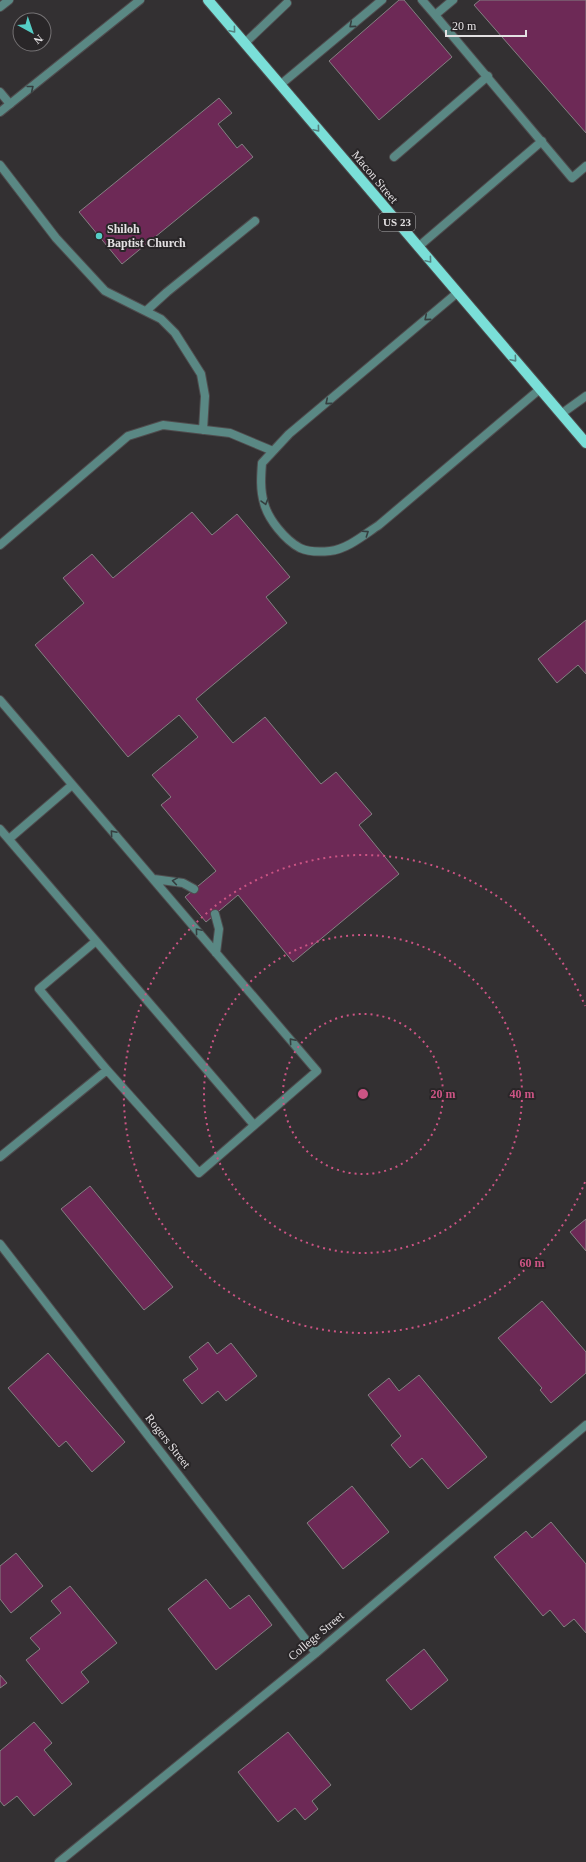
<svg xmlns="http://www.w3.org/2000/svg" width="586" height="1862" viewBox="0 0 586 1862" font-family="Georgia,serif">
  <rect width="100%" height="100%" fill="#333032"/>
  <path fill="#6d2956" stroke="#848082" d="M399,0h5l48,57 -73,63 -50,-59z
    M480,0h106v133l-112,-128z
    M219,98l13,15 -14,11 19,24 5,-4 11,13 -131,107 -43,-52z
    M192,512l20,23 25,-21 53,63 -24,20 21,26 -91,76 37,44 32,-26 56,67 15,-12 36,42 -13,11 40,49 -106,88 -55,-67 -32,27 -21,-25 31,-26 -55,-66 10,-8 -19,-22 46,-38 -19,-22 -51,42 -93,-112 49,-42 -21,-25 29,-24 21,24z
    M586,620v54l-8,-9 -21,18 -19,-24z
    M90,1186l83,101 -29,23 -83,-101z
    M586,1219v32l-16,-19z
    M542,1301l44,51v21l-35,30 -11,-13 2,-2 -44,-50z
    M208,1342l9,12 14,-11 26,33 -31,25 -8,-10 -16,13 -19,-24 15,-11 -9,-12z
    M48,1353l77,89 -33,30 -26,-31 -7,6 -51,-59z
    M419,1375l68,82 -39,32 -26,-31 -12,10 -19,-23 10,-9 -33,-41 21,-17 10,13z
    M352,1486l37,46 -46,37 -36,-46z
    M551,1522l35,42v69l-12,-14 -10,8 -14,-17 -7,6 -49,-59 32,-26 6,7z
    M16,1553l27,33 -32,27 -11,-14v-33z
    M206,1579l24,30 19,-14 23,30 -56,45 -48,-61z
    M70,1586l47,57 -36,29 8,10 -27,22 -36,-44 14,-11 -10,-11 31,-25 -10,-12z
    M424,1649l24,31 -37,30 -25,-30z
    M0,1675l7,8 -7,5z
    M34,1722l18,21 -8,7 28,34 -38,32 -17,-20 -13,10 -4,-5v-50z
    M288,1732l43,53 -19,16 6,8 -13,11 -10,-12 -17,14 -40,-50z"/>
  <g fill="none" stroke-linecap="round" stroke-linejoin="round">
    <defs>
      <path id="service" d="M422,0l13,15 18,-15
        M0,7l9,-7
        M435,15l137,163 14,-12
        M245,43l42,-40
        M280,85l102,-85
        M0,92l10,12
        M394,157l94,-81
        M0,165l56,73 49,53 56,28 14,14 26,41 4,22 -2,34
        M418,247l124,-106
        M457,293l-168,141 -27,29c-1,13 -2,27 2,40 4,16 21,37 36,45 9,4 21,4 30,3 18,-2 35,-17 49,-26l161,-136
        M146,311l21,-19 88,-71
        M561,414l25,-18
        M0,545l128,-109 35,-11 67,8 43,18
        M0,700l317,371 -118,102 -92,-103 -107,87
        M0,829l254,296
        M9,839l63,-54
        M154,879l29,4 11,6
        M215,914l4,15 -3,24
        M96,941l-57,48 68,81"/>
      <path id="minor" d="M0,112l140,-112
        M0,1244l316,409
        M59,1862l257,-209 270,-228"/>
      <path id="primary" d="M208,0l378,443"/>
    </defs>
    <use href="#service" stroke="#4f4c4e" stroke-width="10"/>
    <use href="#minor" stroke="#4f4c4e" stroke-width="10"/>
    <use href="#primary" stroke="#4f4c4e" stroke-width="12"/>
    <use href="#service" stroke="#5a8884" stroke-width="8"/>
    <use href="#minor" stroke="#5a8884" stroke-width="8"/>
    <use href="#primary" stroke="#7adfd8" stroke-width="10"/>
  </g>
  <defs><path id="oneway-chevron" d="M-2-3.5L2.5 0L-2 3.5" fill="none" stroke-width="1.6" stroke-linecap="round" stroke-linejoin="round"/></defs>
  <g stroke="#353e3f">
    <use href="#oneway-chevron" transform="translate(352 25) rotate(140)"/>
    <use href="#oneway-chevron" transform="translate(31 88) rotate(-39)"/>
    <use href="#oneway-chevron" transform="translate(427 318) rotate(140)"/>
    <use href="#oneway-chevron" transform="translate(328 402) rotate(140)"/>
    <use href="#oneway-chevron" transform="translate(265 502) rotate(74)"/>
    <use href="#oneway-chevron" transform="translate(366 533) rotate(-34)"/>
    <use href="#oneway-chevron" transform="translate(113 833) rotate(-131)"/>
    <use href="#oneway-chevron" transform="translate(175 881) rotate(-171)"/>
    <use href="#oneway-chevron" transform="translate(198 931) rotate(-130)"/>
    <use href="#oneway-chevron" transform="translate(292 1041) rotate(-131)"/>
  </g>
  <g stroke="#528280">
    <use href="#oneway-chevron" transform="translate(233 30) rotate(50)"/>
    <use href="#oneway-chevron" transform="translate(317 129) rotate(50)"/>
    <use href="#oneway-chevron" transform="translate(429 260) rotate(50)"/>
    <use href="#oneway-chevron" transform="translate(514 359) rotate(49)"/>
  </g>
  <g fill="none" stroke="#cc5484" stroke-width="2" stroke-dasharray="2 4">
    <circle cx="363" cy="1094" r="80"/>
    <circle cx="363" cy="1094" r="159"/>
    <path d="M585 1182A239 239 0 1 1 585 1006"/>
  </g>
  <circle fill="#55cec6" stroke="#292628" stroke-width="1.5" cx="99" cy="236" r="4"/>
  <g text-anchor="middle" stroke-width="4" stroke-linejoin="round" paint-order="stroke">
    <rect fill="#292628" stroke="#aca9ab" stroke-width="1" x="379" y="213" width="36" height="18" rx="3"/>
    <g font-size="11" font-weight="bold" fill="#e4e1e3">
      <text x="397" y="226">US 23</text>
    </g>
    <g font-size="12" fill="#e4e1e3" stroke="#292628">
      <text transform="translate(375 177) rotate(50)" y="4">Macon Street</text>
      <text transform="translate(168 1441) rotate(52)" y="4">Rogers Street</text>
      <text transform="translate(316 1636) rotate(-40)" y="4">College Street</text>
    </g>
    <g font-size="12" font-weight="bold" fill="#e4e1e3" stroke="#292628" text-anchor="start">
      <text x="107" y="233">Shiloh<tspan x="107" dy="14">Baptist Church</tspan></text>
    </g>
  </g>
  <circle cx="363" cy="1094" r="6" fill="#cc5484" stroke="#292628" stroke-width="2"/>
  <g font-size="12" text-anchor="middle" font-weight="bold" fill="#cc5484" stroke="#292628" stroke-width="4" stroke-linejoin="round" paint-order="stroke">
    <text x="443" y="1098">20 m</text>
    <text x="522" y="1098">40 m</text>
    <text x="532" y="1267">60 m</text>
  </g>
  <g transform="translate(32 32) rotate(140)"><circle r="19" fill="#292628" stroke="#747173"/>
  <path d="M0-3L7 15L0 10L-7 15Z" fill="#55cec6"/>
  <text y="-6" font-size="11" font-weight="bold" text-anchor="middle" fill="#e4e1e3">N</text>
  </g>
  <path d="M446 30v6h80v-6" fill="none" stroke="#e4e1e3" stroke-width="2"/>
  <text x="452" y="30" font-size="12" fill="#e4e1e3" stroke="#292628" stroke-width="3" paint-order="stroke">20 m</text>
</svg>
